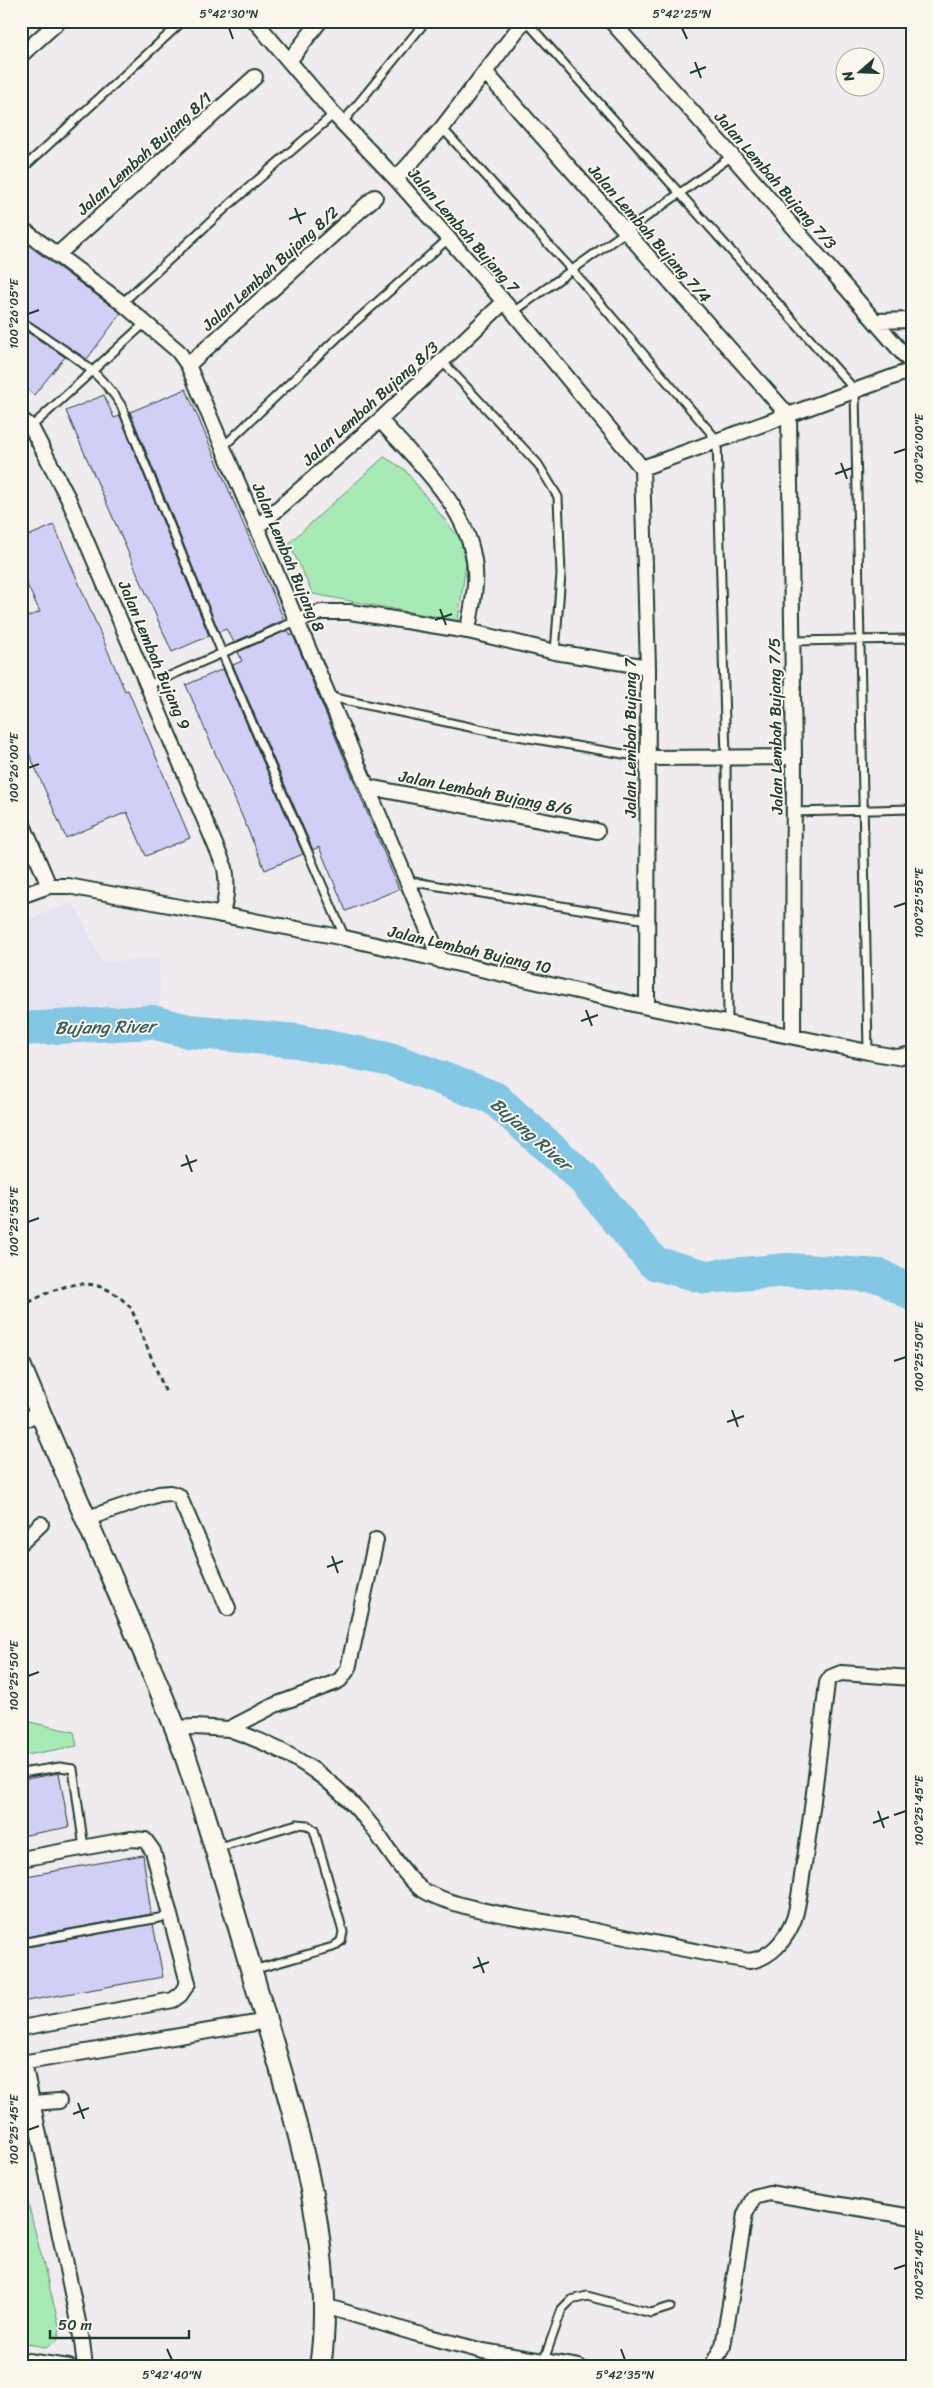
<svg xmlns="http://www.w3.org/2000/svg" width="933" height="2388" viewBox="0 0 933 2388" font-family="Sriracha,sans-serif">
  <rect width="100%" height="100%" fill="#efebef"/>
  <filter id="ink" filterUnits="userSpaceOnUse"><feTurbulence type="fractalNoise" baseFrequency=".02" numOctaves="2"/><feDisplacementMap in="SourceGraphic" scale="10" xChannelSelector="R" yChannelSelector="G"/><feConvolveMatrix kernelMatrix="1 2 1 2 8 2 1 2 1" color-interpolation-filters="sRGB"/></filter>
  <g filter="url(#ink)">
    <path fill="#e6e3f1" d="M74,903l28,59 57,-4 1,51 -139,13v-101z"/>
    <path fill="#a7eab5" stroke="#639474" d="M384,457l20,12 64,80 -10,72 -145,-27 -24,-51z
      M21,1720l53,12 3,14 -56,10z
      M21,2176l39,153 -3,12 -11,6 -25,-4z"/>
    <g fill="none" stroke-linecap="round" stroke-linejoin="round">
      <path stroke="#82c7e3" stroke-width="34" d="M21,1029l131,-7 36,9 109,10 95,19 102,38 89,80 71,85 52,14 82,-7 93,6 31,18"/>
    </g>
    <path fill="#d2cff7" stroke="#1f3d34" d="M21,240l100,73 -34,46 -66,-43z
      M21,328l44,29 -31,38 -13,-11z
      M186,389l98,231 -50,22 -8,-13 -7,3 -89,-220z
      M104,395l10,23 6,-2 89,220 -37,16 -106,-241z
      M54,525l71,166 3,-1 62,148 -44,18 -19,-44 -61,26 -45,-103v-116l19,-7 -19,-40v-33z
      M288,630l3,6 2,-1 106,254 -53,22 -27,-64 -6,3 -80,-185 9,-4 -4,-9z
      M223,669l80,185 -38,16 -79,-185z
      M59,1773l10,54 -48,9v-56z
      M143,1855l8,59 -130,24v-61z
      M153,1924l10,53 -142,25v-54z"/>
    <g fill="none" stroke-linecap="round" stroke-linejoin="round">
      <defs>
        <path id="lane" d="M526,21l329,369 13,662
          M343,122l83,-101
          M442,128l129,141 146,171 9,318 2,264
          M21,170l162,-149
          M122,303l109,-100 103,-89
          M513,312l219,-156
          M21,321c36,25 77,46 100,84l101,248 123,285
          M442,361l96,103 20,33 3,77 -6,78
          M31,427l114,-104
          M224,446l113,-108 111,-99
          M792,641l120,-2
          M149,685l147,-64
          M330,697l163,35 154,26
          M794,812l118,-3
          M408,881l239,39
          M21,1773l39,-6 13,2 11,79
          M216,1848l81,-24 10,1 7,5 29,102 -2,9 -8,6 -80,23
          M21,1943l149,-27
          M544,2360l18,-51 9,-9 16,-4 64,17 19,-6"/>
        <path id="street" d="M255,21l79,93 62,65 117,133 129,156 6,199 -1,340
          M611,21l121,135 180,208
          M21,55l38,-34
          M289,61l31,-40
          M486,73l303,343 5,341 -1,279
          M396,179l46,-51 82,-107
          M21,228l101,75 56,48 10,14 253,596
          M57,255l198,-178
          M876,321l36,-1
          M188,365l187,-168
          M21,419l10,8 37,71 157,370c3,17 2,31 -4,47
          M380,420c41,46 100,97 95,165 -1,15 -5,31 -7,46
          M642,468l270,-98
          M257,527l123,-107 124,-118
          M296,621l25,-9h29l118,19 87,21 93,15
          M647,758l147,-1
          M368,787l229,44
          M21,820l28,66
          M21,896l28,-10h19l277,52 302,69 221,45 29,5 15,-3
          M21,1421l19,-8
          M85,1519l74,-25 11,-1 9,3 49,112
          M21,1543l20,-19
          M176,1728l19,-1 34,2 46,-24 59,-22 6,-3 8,-11 28,-129
          M229,1729c60,21 102,46 142,96 14,19 31,48 49,63 29,21 116,32 154,39 58,11 116,24 175,34 22,-3 37,-21 45,-42 6,-19 7,-41 11,-61 9,-58 15,-116 22,-175l4,-6 10,-4 71,5
          M21,1859l110,-20 14,1 8,11 35,132 -8,12 -7,5 -152,28
          M21,2063l246,-42
          M24,2063l58,278 3,26
          M33,2103l26,-2
          M325,2306l89,27 69,18 96,16
          M21,2360l48,7
          M711,2367l12,-21 22,-132 9,-17 15,-4 143,24"/>
        <path id="secondary" d="M21,1367c50,121 105,239 154,360 9,23 16,47 24,70 24,74 45,148 67,223 32,107 71,235 54,347"/>
      </defs>
      <use href="#lane" stroke="#1f3d34" stroke-width="11"/>
      <use href="#street" stroke="#1f3d34" stroke-width="18"/>
      <use href="#secondary" stroke="#1f3d34" stroke-width="24"/>
      <path stroke="#1f3d34" stroke-width="3" stroke-dasharray="5 4" stroke-linecap="butt" d="M21,1307c40,-23 74,-38 110,1l35,85"/>
      <use href="#lane" stroke="#fbf7ec" stroke-width="7"/>
      <use href="#street" stroke="#fbf7ec" stroke-width="14"/>
      <use href="#secondary" stroke="#fbf7ec" stroke-width="20"/>
    </g>
  </g>
  <path fill="none" stroke="#1f3d34" stroke-width="2" d="M229,28l4,11M682,28l5,11M695,62l6,16M690,73l16,-6M295,208l6,16M289,219l17,-6M28,314l11,-4M894,453l12,-4M841,463l6,16M835,474l17,-6M440,609l6,16M435,620l17,-6M28,768l11,-4M894,907l12,-4M586,1010l6,16M581,1021l17,-6M186,1155l6,17M181,1166l16,-6M28,1222l11,-4M894,1361l12,-4M732,1410l6,17M727,1422l17,-6M332,1556l6,17M327,1567l16,-6M28,1676l11,-4M878,1811l6,17M894,1815l12,-4M873,1823l16,-6M478,1957l6,16M473,1968l16,-6M78,2103l6,16M73,2114l16,-6M28,2130l11,-4M894,2269l12,-4M167,2349l5,11M621,2349l4,11"/>
  <g text-anchor="middle" stroke-width="4" stroke-linejoin="round" paint-order="stroke">
    <g font-size="16" fill="#1f3d34" stroke="#fbf7ec">
      <text transform="translate(144 153) rotate(-42)" y="6">Jalan Lembah Bujang 8/1</text>
      <text transform="translate(776 180) rotate(49)" y="6">Jalan Lembah Bujang 7/3</text>
      <text transform="translate(464 230) rotate(49)" y="6">Jalan Lembah Bujang 7</text>
      <text transform="translate(650 233) rotate(49)" y="6">Jalan Lembah Bujang 7/4</text>
      <text transform="translate(270 268) rotate(-42)" y="6">Jalan Lembah Bujang 8/2</text>
      <text transform="translate(370 403) rotate(-42)" y="6">Jalan Lembah Bujang 8/3</text>
      <text transform="translate(289 557) rotate(67)" y="6">Jalan Lembah Bujang 8</text>
      <text transform="translate(155 655) rotate(67)" y="6">Jalan Lembah Bujang 9</text>
      <text transform="translate(775 726) rotate(-91)" y="6">Jalan Lembah Bujang 7/5</text>
      <text transform="translate(630 738) rotate(-90)" y="6">Jalan Lembah Bujang 7</text>
      <text transform="translate(486 792) rotate(11)" y="6">Jalan Lembah Bujang 8/6</text>
      <text transform="translate(470 949) rotate(13)" y="6">Jalan Lembah Bujang 10</text>
    </g>
    <g font-size="18" font-style="italic" fill="#386060" stroke="#fbf7ec">
      <text transform="translate(105 1027) rotate(-1)" y="6">Bujang River</text>
      <text transform="translate(531 1134) rotate(41)" y="6">Bujang River</text>
    </g>
  </g>
  <rect width="933" height="2388" fill="none" stroke="#fbf7ec" stroke-width="55"/>
  <g transform="translate(860 72) rotate(250)"><circle r="24" fill="#fbf7ec" stroke="#a3ada2"/>
  <path d="M0-4L9 19L0 12L-9 19Z" fill="#1f3d34"/>
  <text y="-8" font-size="14" font-weight="bold" text-anchor="middle" fill="#1f3d34">N</text>
  </g>
  <path d="M50 2330v8h139v-8" fill="none" stroke="#1f3d34" stroke-width="2.5"/>
  <text x="58" y="2330" font-size="15" fill="#1f3d34" stroke="#fbf7ec" stroke-width="4" paint-order="stroke">50 m</text>
  <rect x="28" y="28" width="878" height="2332" fill="none" stroke="#1f3d34" stroke-width="2"/>
  <g font-size="12" text-anchor="middle" fill="#1f3d34">
    <text x="229" y="18">5°42'30"N</text>
    <text x="682" y="18">5°42'25"N</text>
    <text transform="translate(14 314) rotate(-90)" y="4">100°26'05"E</text>
    <text transform="translate(919 449) rotate(-90)" y="4">100°26'00"E</text>
    <text transform="translate(14 768) rotate(-90)" y="4">100°26'00"E</text>
    <text transform="translate(919 903) rotate(-90)" y="4">100°25'55"E</text>
    <text transform="translate(14 1222) rotate(-90)" y="4">100°25'55"E</text>
    <text transform="translate(919 1357) rotate(-90)" y="4">100°25'50"E</text>
    <text transform="translate(14 1676) rotate(-90)" y="4">100°25'50"E</text>
    <text transform="translate(919 1811) rotate(-90)" y="4">100°25'45"E</text>
    <text transform="translate(14 2130) rotate(-90)" y="4">100°25'45"E</text>
    <text transform="translate(919 2265) rotate(-90)" y="4">100°25'40"E</text>
    <text x="172" y="2379">5°42'40"N</text>
    <text x="625" y="2379">5°42'35"N</text>
  </g>
</svg>
